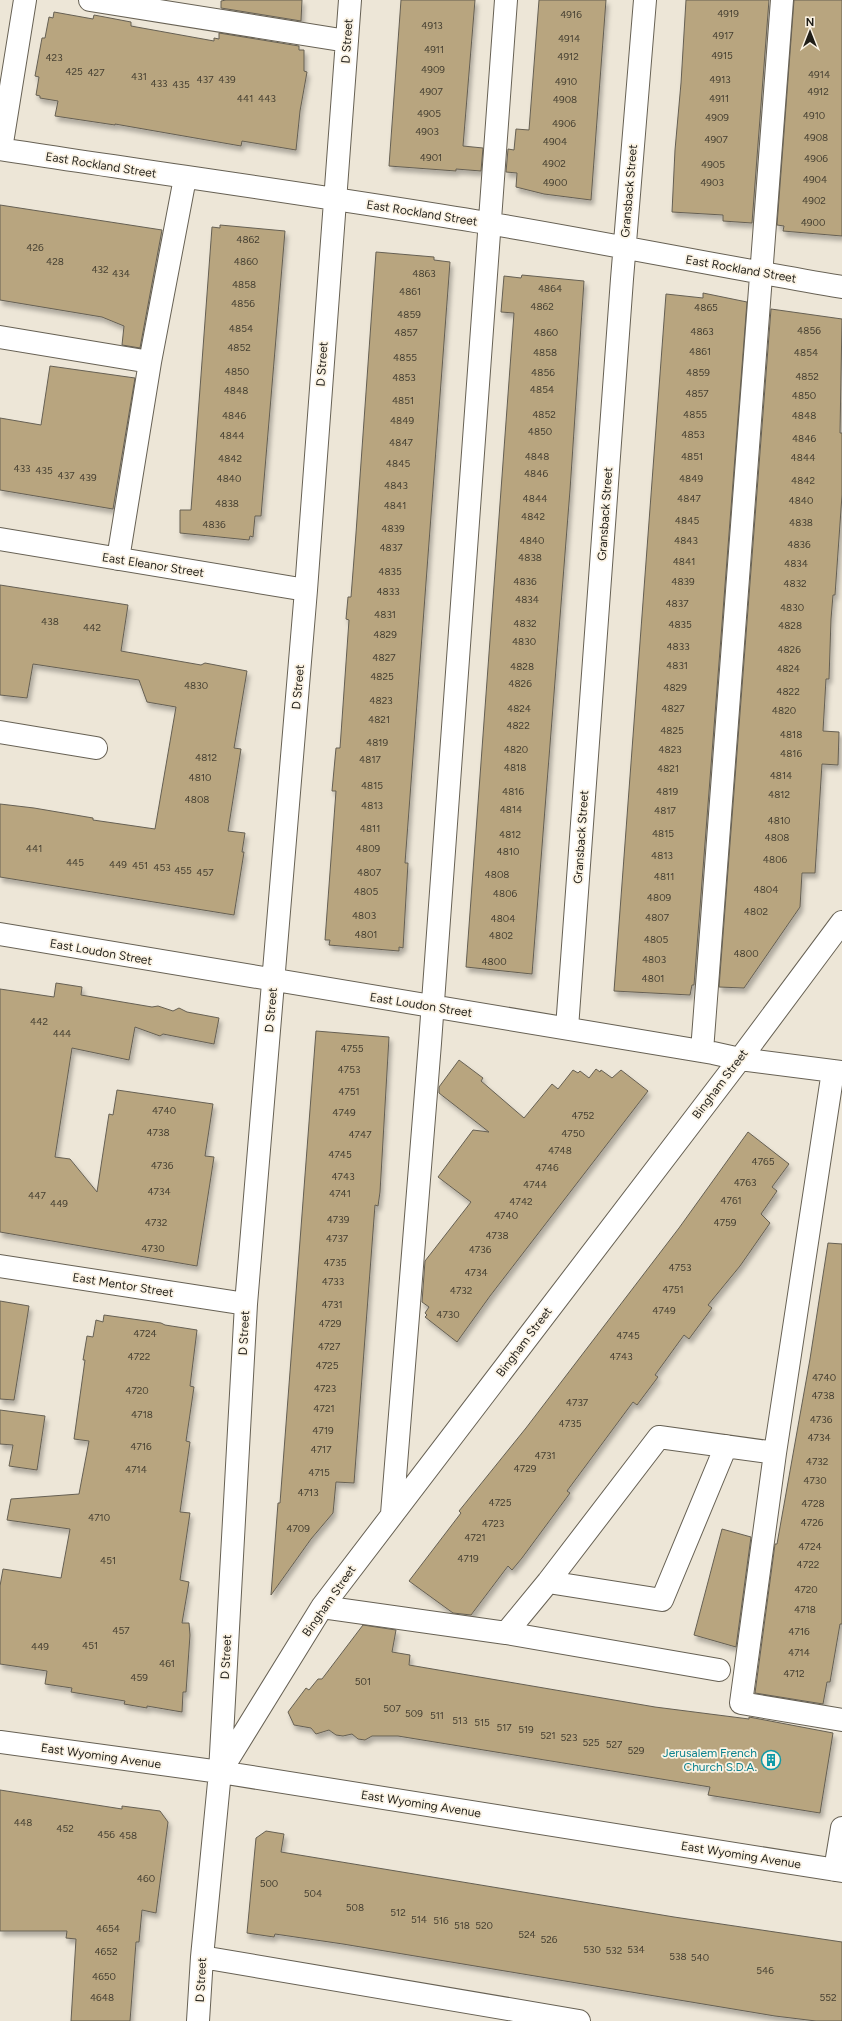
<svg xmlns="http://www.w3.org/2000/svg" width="842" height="2021" viewBox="0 0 842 2021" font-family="Figtree,sans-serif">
  <defs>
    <filter id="shadow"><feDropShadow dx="2.5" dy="4.5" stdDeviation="2" flood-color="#0004"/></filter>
  </defs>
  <rect width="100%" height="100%" fill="#ede6d7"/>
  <path fill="#b8a57f" stroke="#666053" filter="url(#shadow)" d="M226,0h76l-1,21 -80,-13v-7z
    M401,0h74l-12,146 20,2 -2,23 -25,-2v2l-67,-5z
    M539,0h67l-15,200 -47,-6 -28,-7 1,-14 -11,-1 2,-23 6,1 2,-21 13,1z
    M686,0h83l-17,223 -29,-2v-6l-51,-3 3,-62 6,-67z
    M794,0h48v236l-59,-5 1,-5 -7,-1z
    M54,12l39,7 1,-4 37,7v4l83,15v-3l5,1v-6l80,13v4h5v21l3,1 -7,39 -4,39 -54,-9 -1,5 -126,-22v1l-60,-9 3,-15 -18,-3v-2l-4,-1 3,-18 -4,-1 7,-38h3l4,-21 4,1z
    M0,205l162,25 -22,118 -18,-3 2,-19 -22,-9 -102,-17z
    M220,225l65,6 -24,285h-6l-2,21 -3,-1 -1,4 -69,-7v-23h11l21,-283 8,1z
    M376,252l58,5v3l16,2 -45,601h3l-5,85 -4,-1v4l-70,-6 1,-5h-5l11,-149h-4l4,-43h4l9,-128 -3,-1 2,-22h3l5,-64z
    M522,275l62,6 -14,209 -38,484 -66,-7 48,-654 -13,-1 3,-36 17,2z
    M703,293l44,9 -53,683h-2l-2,10 -76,-4 52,-697 37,4z
    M771,309l71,10 -2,114h2v62l-7,100h-2l-2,24 -2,60h-3l-3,52 16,1 -1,33 -16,-1 -7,109h-13l-2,34 -56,81 -25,-1z
    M50,366l85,12 -22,131 -113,-19v-72l41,7z
    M0,585l128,20 -7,46 80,14 4,-2 42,8 -13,77 7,1 -13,82 17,2 -3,19h2l-10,63 -234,-38v-73l34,4 59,10v2l62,9 21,-122 -29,-5 -8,-22 -106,-16 -6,34 -27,-3z
    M56,983l26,4 -1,8 71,12 6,-1 15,5 6,-3 8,4 32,6 -5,26 -51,-10 -3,2 -25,-9 -6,33 -57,-12 -17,109 15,2 27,33 12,-78 4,1 4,-25 96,14 -8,52 9,1 -17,109 -197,-34v-243l54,8z
    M316,1031l73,6 -9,155 -2,14 -3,-1 -21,278 -18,-1 -3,31 -22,26 -40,56 7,-92h2z
    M459,1060l24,18 -2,3 43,37 28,-34 6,5 15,-19 5,3 2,-2 9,7 7,-9 4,3 1,-2 11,8 9,-8 27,21 -158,205 -33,46 -32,-25 2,-2 -2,-2 4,-6 -7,-5 3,-41 46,-59 -33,-25 35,-47 16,2 -50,-39v-6z
    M748,1132l41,32 -17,23 5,4 -16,23 9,9 -30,43 -32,39 4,3 -23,31 -5,-4 -29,40 3,2 -21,28 -4,-3 -66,89 3,2 -48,65 -10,12 -4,-4 -37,49 -18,-2 -44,-32 52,-68 -2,-2 67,-83 153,-200z
    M828,1243l14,1v380h-2l-10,58h-3l-4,22 -68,-11 20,-149h2l33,-185z
    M0,1301l29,5 -15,94 -14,-1z
    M104,1315l57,8 4,2 32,5 -7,56 4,1 -8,54 4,1 -10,70 10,1 -10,67 9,2 -7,41h7l1,12 -4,57h-3l-1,20 -35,-6v2l-23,-4 1,-3 -54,-9 1,-4 -27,-4 2,-13 -47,-7v-78l3,-17 58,9 9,-49 -63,-9 4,-21 68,-5 10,-53 -15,-2 11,-79h-2l4,-24 6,1 3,-17 7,2z
    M0,1410l45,6 -8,54 -28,-4 4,-21 -13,-1z
    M722,1529l29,8 -15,110 -42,-12z
    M363,1625l33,5 -4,22 18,3 -1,10 246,42 94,12v-2l84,16 -13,80 -112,-18 2,-8 -312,-51h-26l-7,4 -7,-1 -6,-5 -9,2 -7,-1 -7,-5 -13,4 -5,-6 -17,-3 -6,-13 18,-24 3,2 9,-11h4z
    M0,1790l122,19v-3l38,5 8,11 -12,91 -14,-3 -3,32h-3l-6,79h-59l5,-82 -10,-1 1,-7h-67z
    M266,1831l18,3 -3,18 393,65 168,25v79h-26l-41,-5 -432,-72 -68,-10 -1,3 -27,-4 9,-95z"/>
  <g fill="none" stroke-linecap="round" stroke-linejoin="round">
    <defs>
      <path id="minor" d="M90,0l257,41
        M0,149c162,25 325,47 487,74 119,20 237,44 355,64
        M1,149l24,-149
        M0,337l150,25
        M0,539l306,51
        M118,559l32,-197 35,-184
        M0,732l96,16
        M0,934l713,119 27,6 102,13
        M567,1028l55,-749 23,-279
        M702,1051l80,-1051
        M833,1071l-58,382 -34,250 101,17
        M0,1266l246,38
        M392,1514l38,-471 76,-1043
        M548,1582l114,18 64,-154
        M322,1607l184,26 213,37
        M506,1633l42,-51 111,-145 116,16
        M0,1742l220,30 622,99
        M222,1769l100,-162 418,-548 102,-137
        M835,1870l7,-42
        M202,1957l377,64
        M198,2021l4,-64 18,-185 26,-468 60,-714 44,-590"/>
    </defs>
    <use href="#minor" stroke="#676154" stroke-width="24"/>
    <use href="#minor" stroke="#fff" stroke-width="22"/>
  </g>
  <defs>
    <symbol id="building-ring" viewBox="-11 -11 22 22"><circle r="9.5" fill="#fbf3e4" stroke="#0f9aa8" stroke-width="1.5"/><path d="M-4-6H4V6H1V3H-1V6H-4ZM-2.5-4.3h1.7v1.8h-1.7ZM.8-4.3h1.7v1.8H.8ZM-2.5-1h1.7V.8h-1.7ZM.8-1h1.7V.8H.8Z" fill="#0f9aa8"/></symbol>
  </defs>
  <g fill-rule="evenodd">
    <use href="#building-ring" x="760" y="1749" width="22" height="22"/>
  </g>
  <g text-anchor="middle" stroke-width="3.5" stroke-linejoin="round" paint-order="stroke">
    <g font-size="10" fill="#464032">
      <text x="728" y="17">4919</text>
      <text x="571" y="18">4916</text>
      <text x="432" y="29">4913</text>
      <text x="723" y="39">4917</text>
      <text x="569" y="42">4914</text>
      <text x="434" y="53">4911</text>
      <text x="722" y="59">4915</text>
      <text x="568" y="60">4912</text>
      <text x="54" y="61">423</text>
      <text x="433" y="73">4909</text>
      <text x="74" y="75">425</text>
      <text x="96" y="76">427</text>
      <text x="819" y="78">4914</text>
      <text x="139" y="80">431</text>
      <text x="205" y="83">437</text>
      <text x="227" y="83">439</text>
      <text x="720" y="83">4913</text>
      <text x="566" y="85">4910</text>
      <text x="159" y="87">433</text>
      <text x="181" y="88">435</text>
      <text x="431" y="95">4907</text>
      <text x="818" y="95">4912</text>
      <text x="245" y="102">441</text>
      <text x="267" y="102">443</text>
      <text x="719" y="102">4911</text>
      <text x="565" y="103">4908</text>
      <text x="429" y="117">4905</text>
      <text x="814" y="119">4910</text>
      <text x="717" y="121">4909</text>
      <text x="564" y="127">4906</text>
      <text x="427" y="135">4903</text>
      <text x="816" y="141">4908</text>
      <text x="716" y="143">4907</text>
      <text x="555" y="145">4904</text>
      <text x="431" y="161">4901</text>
      <text x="816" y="162">4906</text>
      <text x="554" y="167">4902</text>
      <text x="713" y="168">4905</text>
      <text x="815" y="183">4904</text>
      <text x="555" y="186">4900</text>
      <text x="712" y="186">4903</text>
      <text x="814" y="204">4902</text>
      <text x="813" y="226">4900</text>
      <text x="248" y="243">4862</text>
      <text x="35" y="251">426</text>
      <text x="55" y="265">428</text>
      <text x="246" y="265">4860</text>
      <text x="100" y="273">432</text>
      <text x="121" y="277">434</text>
      <text x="424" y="277">4863</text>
      <text x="244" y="288">4858</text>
      <text x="550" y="292">4864</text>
      <text x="410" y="295">4861</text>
      <text x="243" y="307">4856</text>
      <text x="542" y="310">4862</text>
      <text x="706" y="311">4865</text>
      <text x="409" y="318">4859</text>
      <text x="241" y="332">4854</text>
      <text x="809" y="334">4856</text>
      <text x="702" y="335">4863</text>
      <text x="406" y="336">4857</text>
      <text x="546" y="336">4860</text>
      <text x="239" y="351">4852</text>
      <text x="700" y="355">4861</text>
      <text x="545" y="356">4858</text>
      <text x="806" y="356">4854</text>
      <text x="405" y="361">4855</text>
      <text x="237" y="375">4850</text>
      <text x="543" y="376">4856</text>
      <text x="698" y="376">4859</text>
      <text x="807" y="380">4852</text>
      <text x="404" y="381">4853</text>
      <text x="542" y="393">4854</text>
      <text x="236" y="394">4848</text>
      <text x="697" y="397">4857</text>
      <text x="804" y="399">4850</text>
      <text x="403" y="404">4851</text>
      <text x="544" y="418">4852</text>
      <text x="695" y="418">4855</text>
      <text x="234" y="419">4846</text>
      <text x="804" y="419">4848</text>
      <text x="402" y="424">4849</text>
      <text x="540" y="435">4850</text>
      <text x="693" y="438">4853</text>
      <text x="232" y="439">4844</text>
      <text x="804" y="442">4846</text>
      <text x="401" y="446">4847</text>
      <text x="537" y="460">4848</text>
      <text x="692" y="460">4851</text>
      <text x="803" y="461">4844</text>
      <text x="230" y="462">4842</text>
      <text x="398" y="467">4845</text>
      <text x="22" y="472">433</text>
      <text x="44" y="474">435</text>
      <text x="536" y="477">4846</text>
      <text x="66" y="479">437</text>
      <text x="88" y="481">439</text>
      <text x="229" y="482">4840</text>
      <text x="691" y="482">4849</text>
      <text x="803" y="484">4842</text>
      <text x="396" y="489">4843</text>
      <text x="535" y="502">4844</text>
      <text x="689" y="502">4847</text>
      <text x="801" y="504">4840</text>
      <text x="227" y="507">4838</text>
      <text x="395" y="509">4841</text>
      <text x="533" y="520">4842</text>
      <text x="687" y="524">4845</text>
      <text x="801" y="526">4838</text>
      <text x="214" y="528">4836</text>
      <text x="393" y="532">4839</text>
      <text x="532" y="544">4840</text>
      <text x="686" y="544">4843</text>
      <text x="799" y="548">4836</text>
      <text x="391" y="551">4837</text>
      <text x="530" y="561">4838</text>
      <text x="684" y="565">4841</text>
      <text x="796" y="567">4834</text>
      <text x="390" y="575">4835</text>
      <text x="525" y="585">4836</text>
      <text x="683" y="585">4839</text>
      <text x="795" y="587">4832</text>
      <text x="388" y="595">4833</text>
      <text x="527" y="603">4834</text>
      <text x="677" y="607">4837</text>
      <text x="792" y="611">4830</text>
      <text x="385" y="618">4831</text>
      <text x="50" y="625">438</text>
      <text x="525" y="627">4832</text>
      <text x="680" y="628">4835</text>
      <text x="790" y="629">4828</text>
      <text x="92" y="631">442</text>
      <text x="385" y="638">4829</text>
      <text x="524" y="645">4830</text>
      <text x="678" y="650">4833</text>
      <text x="789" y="653">4826</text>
      <text x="384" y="661">4827</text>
      <text x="677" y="669">4831</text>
      <text x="522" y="670">4828</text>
      <text x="788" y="672">4824</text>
      <text x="382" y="680">4825</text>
      <text x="520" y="687">4826</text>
      <text x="196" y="689">4830</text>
      <text x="675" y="691">4829</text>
      <text x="788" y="695">4822</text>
      <text x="381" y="704">4823</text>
      <text x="519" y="712">4824</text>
      <text x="673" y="712">4827</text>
      <text x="784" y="714">4820</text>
      <text x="379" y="723">4821</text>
      <text x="518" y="729">4822</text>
      <text x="672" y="734">4825</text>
      <text x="791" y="738">4818</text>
      <text x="377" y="746">4819</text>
      <text x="516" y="753">4820</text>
      <text x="670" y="753">4823</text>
      <text x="791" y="757">4816</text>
      <text x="206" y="761">4812</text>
      <text x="370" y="763">4817</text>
      <text x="515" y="771">4818</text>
      <text x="668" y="772">4821</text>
      <text x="781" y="779">4814</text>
      <text x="200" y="781">4810</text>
      <text x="372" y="789">4815</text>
      <text x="513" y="795">4816</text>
      <text x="667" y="795">4819</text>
      <text x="779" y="798">4812</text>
      <text x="197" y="803">4808</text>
      <text x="372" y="809">4813</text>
      <text x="511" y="813">4814</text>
      <text x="665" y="814">4817</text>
      <text x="779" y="824">4810</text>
      <text x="370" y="832">4811</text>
      <text x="663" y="837">4815</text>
      <text x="510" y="838">4812</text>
      <text x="777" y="841">4808</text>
      <text x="34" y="852">441</text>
      <text x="368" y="852">4809</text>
      <text x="508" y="855">4810</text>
      <text x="662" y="859">4813</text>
      <text x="775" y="863">4806</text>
      <text x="75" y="866">445</text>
      <text x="118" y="868">449</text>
      <text x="140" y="869">451</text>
      <text x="162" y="871">453</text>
      <text x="183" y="874">455</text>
      <text x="205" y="876">457</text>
      <text x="369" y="876">4807</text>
      <text x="497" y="878">4808</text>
      <text x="664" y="880">4811</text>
      <text x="766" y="893">4804</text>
      <text x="366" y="895">4805</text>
      <text x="505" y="897">4806</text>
      <text x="659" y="901">4809</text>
      <text x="756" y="915">4802</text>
      <text x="364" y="919">4803</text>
      <text x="657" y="921">4807</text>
      <text x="503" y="922">4804</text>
      <text x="366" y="938">4801</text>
      <text x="501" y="939">4802</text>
      <text x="656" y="943">4805</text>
      <text x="746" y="957">4800</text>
      <text x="654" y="963">4803</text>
      <text x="494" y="965">4800</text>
      <text x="653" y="982">4801</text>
      <text x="39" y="1025">442</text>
      <text x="62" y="1037">444</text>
      <text x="352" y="1052">4755</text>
      <text x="349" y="1073">4753</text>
      <text x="349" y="1095">4751</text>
      <text x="164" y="1114">4740</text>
      <text x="344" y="1116">4749</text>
      <text x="583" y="1119">4752</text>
      <text x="158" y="1136">4738</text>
      <text x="573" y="1137">4750</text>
      <text x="360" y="1138">4747</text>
      <text x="560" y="1154">4748</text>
      <text x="340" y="1158">4745</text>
      <text x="763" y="1165">4765</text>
      <text x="162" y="1169">4736</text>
      <text x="547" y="1171">4746</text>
      <text x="343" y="1180">4743</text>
      <text x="745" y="1186">4763</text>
      <text x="535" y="1188">4744</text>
      <text x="159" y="1195">4734</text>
      <text x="340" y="1197">4741</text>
      <text x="37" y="1199">447</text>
      <text x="731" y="1204">4761</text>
      <text x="521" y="1205">4742</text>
      <text x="59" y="1207">449</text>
      <text x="506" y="1219">4740</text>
      <text x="338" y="1223">4739</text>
      <text x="156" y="1226">4732</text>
      <text x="725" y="1226">4759</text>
      <text x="497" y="1239">4738</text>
      <text x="337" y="1242">4737</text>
      <text x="153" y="1252">4730</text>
      <text x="480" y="1253">4736</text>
      <text x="335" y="1266">4735</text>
      <text x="680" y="1271">4753</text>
      <text x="476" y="1276">4734</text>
      <text x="333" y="1285">4733</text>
      <text x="673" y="1293">4751</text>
      <text x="461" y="1294">4732</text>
      <text x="332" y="1308">4731</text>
      <text x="664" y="1314">4749</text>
      <text x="448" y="1318">4730</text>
      <text x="330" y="1327">4729</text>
      <text x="145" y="1337">4724</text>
      <text x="628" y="1339">4745</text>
      <text x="329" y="1350">4727</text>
      <text x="139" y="1360">4722</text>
      <text x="621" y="1360">4743</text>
      <text x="327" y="1369">4725</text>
      <text x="824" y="1381">4740</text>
      <text x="325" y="1392">4723</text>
      <text x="137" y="1394">4720</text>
      <text x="823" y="1399">4738</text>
      <text x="577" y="1406">4737</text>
      <text x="324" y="1412">4721</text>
      <text x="142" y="1418">4718</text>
      <text x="821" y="1423">4736</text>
      <text x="570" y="1427">4735</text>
      <text x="323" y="1434">4719</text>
      <text x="819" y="1441">4734</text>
      <text x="141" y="1450">4716</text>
      <text x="321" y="1453">4717</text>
      <text x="545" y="1459">4731</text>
      <text x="817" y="1465">4732</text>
      <text x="525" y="1472">4729</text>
      <text x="136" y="1473">4714</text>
      <text x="319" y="1476">4715</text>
      <text x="815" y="1484">4730</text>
      <text x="308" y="1496">4713</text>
      <text x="500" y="1506">4725</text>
      <text x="813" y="1507">4728</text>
      <text x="99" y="1521">4710</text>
      <text x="812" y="1526">4726</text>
      <text x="493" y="1527">4723</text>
      <text x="298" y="1532">4709</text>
      <text x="475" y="1541">4721</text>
      <text x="810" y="1550">4724</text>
      <text x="468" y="1562">4719</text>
      <text x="108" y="1564">451</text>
      <text x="808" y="1568">4722</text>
      <text x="806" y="1593">4720</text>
      <text x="805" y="1613">4718</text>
      <text x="121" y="1634">457</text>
      <text x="799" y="1635">4716</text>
      <text x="90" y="1649">451</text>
      <text x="40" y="1650">449</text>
      <text x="799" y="1656">4714</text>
      <text x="167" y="1667">461</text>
      <text x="794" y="1677">4712</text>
      <text x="139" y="1681">459</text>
      <text x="363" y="1685">501</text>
      <text x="392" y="1712">507</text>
      <text x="414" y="1717">509</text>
      <text x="437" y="1719">511</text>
      <text x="460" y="1724">513</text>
      <text x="482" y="1726">515</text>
      <text x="504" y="1731">517</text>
      <text x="526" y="1733">519</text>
      <text x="548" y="1739">521</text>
      <text x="569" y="1741">523</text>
      <text x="591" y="1746">525</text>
      <text x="614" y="1748">527</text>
      <text x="636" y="1754">529</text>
      <text x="23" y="1826">448</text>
      <text x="65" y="1832">452</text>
      <text x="106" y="1838">456</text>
      <text x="128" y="1839">458</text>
      <text x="146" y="1882">460</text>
      <text x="269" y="1887">500</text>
      <text x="313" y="1897">504</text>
      <text x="355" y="1911">508</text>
      <text x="398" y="1916">512</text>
      <text x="419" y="1923">514</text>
      <text x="441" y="1924">516</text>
      <text x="462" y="1929">518</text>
      <text x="484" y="1929">520</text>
      <text x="108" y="1932">4654</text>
      <text x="527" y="1938">524</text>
      <text x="549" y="1943">526</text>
      <text x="592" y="1953">530</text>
      <text x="636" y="1953">534</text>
      <text x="614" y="1954">532</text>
      <text x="106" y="1955">4652</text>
      <text x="678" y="1960">538</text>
      <text x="700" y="1961">540</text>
      <text x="765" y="1974">546</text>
      <text x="104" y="1980">4650</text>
      <text x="102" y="2001">4648</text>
      <text x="828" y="2001">552</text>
    </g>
    <g font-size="12" fill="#201e18" stroke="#fbf3e4">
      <text transform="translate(347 41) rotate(-86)" y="4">D Street</text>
      <text transform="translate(101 165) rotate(9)" y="4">East Rockland Street</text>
      <text transform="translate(629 191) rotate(-85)" y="4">Gransback Street</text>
      <text transform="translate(422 213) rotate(9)" y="4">East Rockland Street</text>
      <text transform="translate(741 269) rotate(10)" y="4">East Rockland Street</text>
      <text transform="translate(322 364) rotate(-86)" y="4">D Street</text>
      <text transform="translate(605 514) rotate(-86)" y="4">Gransback Street</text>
      <text transform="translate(153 565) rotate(9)" y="4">East Eleanor Street</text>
      <text transform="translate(298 687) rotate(-85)" y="4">D Street</text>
      <text transform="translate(581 837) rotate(-86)" y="4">Gransback Street</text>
      <text transform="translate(101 952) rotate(10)" y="4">East Loudon Street</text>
      <text transform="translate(421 1005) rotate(9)" y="4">East Loudon Street</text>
      <text transform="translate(271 1010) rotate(-85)" y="4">D Street</text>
      <text transform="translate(720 1084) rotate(-53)" y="4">Bingham Street</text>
      <text transform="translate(123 1285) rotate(9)" y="4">East Mentor Street</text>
      <text transform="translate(244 1333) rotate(-87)" y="4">D Street</text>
      <text transform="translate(524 1342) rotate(-53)" y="4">Bingham Street</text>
      <text transform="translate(329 1601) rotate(-55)" y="4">Bingham Street</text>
      <text transform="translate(226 1657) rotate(-87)" y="4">D Street</text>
      <text transform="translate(101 1756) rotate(8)" y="4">East Wyoming Avenue</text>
      <text transform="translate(421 1804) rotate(9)" y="4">East Wyoming Avenue</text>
      <text transform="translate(741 1855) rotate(9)" y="4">East Wyoming Avenue</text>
      <text transform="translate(201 1980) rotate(-87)" y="4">D Street</text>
    </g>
    <g font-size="12" fill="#0d838f" stroke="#fbf3e4" text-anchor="end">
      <text x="757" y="1757">Jerusalem French<tspan x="757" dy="14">Church S.D.A.</tspan></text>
    </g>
  </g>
  <g transform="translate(810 32)" stroke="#fbf3e4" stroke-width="3" paint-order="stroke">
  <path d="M0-3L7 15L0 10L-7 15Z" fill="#201e18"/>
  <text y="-6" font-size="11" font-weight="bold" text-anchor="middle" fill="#201e18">N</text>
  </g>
</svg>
